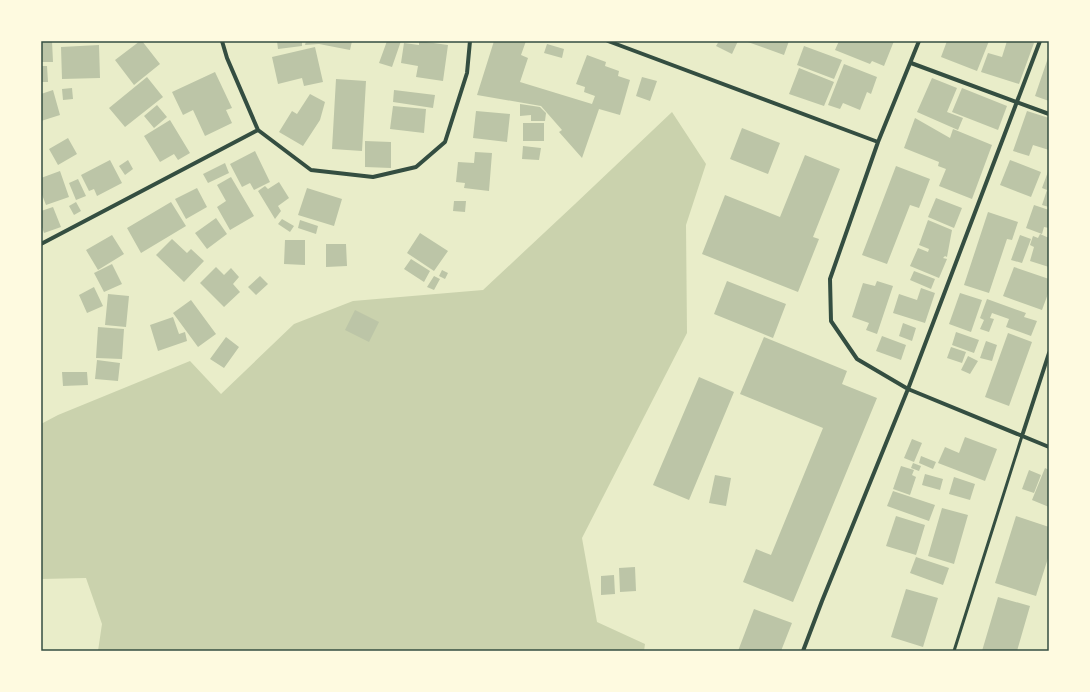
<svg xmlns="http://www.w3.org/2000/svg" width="1090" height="692" viewBox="0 0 1090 692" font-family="'Exo 2',sans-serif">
  <rect width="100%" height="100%" fill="#e9edc9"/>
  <path fill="#cad2ad" d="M672,112l34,52 -20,61 1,108 -105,205 15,84 48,22 -1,7h-546l4,-27 -16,-46 -45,1v-155l17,-9 132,-54 31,33 73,-70 59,-23 130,-11 92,-86z"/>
  <path fill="#bcc5a7" d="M41,41h11l1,21h-12z
    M140,41h2l18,23 -26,21 -19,-25z
    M277,41h25v5l-24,3z
    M306,41h46l-2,9 -31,-6 -14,1z
    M387,41h14l-9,26 -13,-4z
    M419,41l29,4 -5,36 -27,-4 2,-11 -17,-3 3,-20 15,2z
    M494,41h32l-5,14 7,3 -8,24 72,22 3,-8 -11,-4 1,-5 -9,-3 11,-29 19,7 -1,4 14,5 -1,5 12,4 -10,35 -21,-6 -17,49 -23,-26 3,-2 -21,-24 -64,-11z
    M719,41h19l-6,13 -16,-8z
    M745,41h44l-5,14z
    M839,41h55l-10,25 -12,-5 -2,3 -35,-14z
    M947,41h42l-12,30 -36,-14z
    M1007,41h21l6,2 -15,41 -38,-12 7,-19 14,4z
    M547,44l17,5 -2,9 -18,-5z
    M99,45l1,33 -38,1 -1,-32z
    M804,46l38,14 -8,19 -37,-14z
    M315,47l8,35 -19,4 -2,-8 -24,6 -6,-27z
    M1049,55v46l-14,-5z
    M844,64l33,13 -6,17 -4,-2 -7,18 -17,-7 -3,6 -12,-4z
    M41,66h6l1,16h-7z
    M799,68l35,14 -10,24 -35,-12z
    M215,72l17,36 -6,2 6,13 -27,13 -12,-26 -10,5 -11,-23z
    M147,77l16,20 -38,30 -16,-19z
    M642,77l15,4 -7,20 -14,-5z
    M932,78l25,10 -10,24 16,6 -5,12 -41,-18z
    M336,79l30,2 -4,70 -30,-2z
    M72,88l1,11 -10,1 -1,-11z
    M962,88l45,18 -9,24 -46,-18z
    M53,90l7,25 -19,6v-27z
    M394,90l41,5 -2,13 -40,-6z
    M310,94l15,8 -5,18 -17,26 -24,-14 13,-21 5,3z
    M520,104l20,3 6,6 -1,8h-14v-6l-11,1z
    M157,105l10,12 -13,11 -10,-12z
    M393,106l33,3 -2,24 -34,-4z
    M476,111l34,3 -3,28 -34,-4z
    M1027,111l22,7v32l-16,-5 -4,11 -16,-5z
    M915,118l35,20 3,-9 39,16 -20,54 -33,-13 7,-17 -8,-3 1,-4 -35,-14z
    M170,120l20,33 -12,7 -4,-6 -14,8 -16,-26z
    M523,123h21v18h-21z
    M742,128l38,15 -12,31 -38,-15z
    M68,138l9,16 -19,11 -9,-16z
    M365,141l26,1v26l-26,-1z
    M523,146l18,2 -2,12 -17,-1z
    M255,151l15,31 -16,8 -4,-7 -8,4 -12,-23z
    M475,152l17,1 -3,38 -25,-3 1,-5 -9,-1 2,-20 16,1z
    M805,155l35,14 -27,68 6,2 -21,53 -96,-38 23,-59 55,22z
    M110,160l12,23 -25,13 -3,-7 -5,2 -8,-16z
    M128,160l5,9 -8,6 -6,-9z
    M1010,160l31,12 -10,25 -31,-12z
    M225,163l4,10 -21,10 -5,-9z
    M896,166l34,13 -11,29 -9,-3 -23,59 -25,-9z
    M1049,169v38l-7,-2 5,-15 -5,-2z
    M60,171l9,26 -23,8 -5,-13v-14z
    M231,177l23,39 -24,14 -13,-23 9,-6 -9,-16z
    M78,179l8,17 -10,4 -7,-17z
    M279,182l10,16 -11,8 3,5 -6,8 -17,-28 7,-5 3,3z
    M197,188l10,19 -21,12 -11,-20z
    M307,188l35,11 -8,27 -36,-11z
    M936,198l26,10 -8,20 -26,-11z
    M454,201h12l-1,11 -12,-1z
    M76,202l5,9 -7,4 -5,-9z
    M171,202l15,24 -45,27 -14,-25z
    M1034,205l15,5v18l-5,-1 -2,7 -16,-6z
    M53,207l8,20 -17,6 -3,-9v-13z
    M988,212l30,10 -6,18 -5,-1 -18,54 -25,-8z
    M216,218l11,16 -20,15 -12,-16z
    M282,219l12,7 -4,6 -12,-8z
    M300,220l18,6 -2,8 -18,-6z
    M928,220l24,10 -5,27 -2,-1 -2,2 4,1 -8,19 -29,-12 8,-18 10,4 1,-3 -10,-4z
    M420,233l28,18 -14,20 -27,-18z
    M1040,234l9,4v29l-19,-6 4,-14 -4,-2 3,-9 5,2z
    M112,235l12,19 -26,16 -12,-20z
    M1020,235l11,4 -9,24 -11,-3z
    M172,239l15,14 4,-4 13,12 -20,21 -28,-27z
    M285,240h20v25l-21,-1z
    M326,244h20l1,22 -21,1z
    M411,259l19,12 -6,11 -20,-13z
    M112,264l10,20 -18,8 -10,-19z
    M216,267l8,8 7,-7 8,9 -6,7 7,8 -16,15 -24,-24z
    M1014,267l35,12v12l-7,19 -39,-14z
    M442,270l6,3 -3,6 -6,-3z
    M914,271l21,8 -4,10 -21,-9z
    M260,276l8,8 -12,11 -8,-8z
    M434,276l6,3 -6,11 -7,-3z
    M727,281l59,23 -13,34 -59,-24z
    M877,281l16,5 -16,48 -11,-4 3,-7 -17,-6 11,-34 12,3z
    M94,287l9,19 -16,7 -8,-18z
    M921,288l14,5 -10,30 -32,-10 6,-19 18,6z
    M960,293l22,7 -11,32 -22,-8z
    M108,294l21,2 -3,31 -21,-2z
    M987,299l39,14 -2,4 13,4 -6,15 -25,-9 3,-8 -17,-6 -2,5 4,1 -5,13 -9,-3 4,-9 -4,-2z
    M191,300l25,34 -18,13 -25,-34z
    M355,310l24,12 -10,20 -24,-12z
    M173,317l6,17 6,-2 2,9 -29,10 -8,-26z
    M903,323l13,5 -4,13 -13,-5z
    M98,327l26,2 -2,30 -26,-1z
    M956,332l23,8 -5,13 -22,-8z
    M1008,333l24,9 -23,64 -24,-9z
    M882,336l24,9 -5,15 -25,-9z
    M226,337l13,10 -15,21 -14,-9z
    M764,337l83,34 -5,13 35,14 -84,204 -50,-20 13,-33 15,6 52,-127 -83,-34z
    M986,341l11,4 -5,16 -12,-3z
    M951,347l15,5 -4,11 -15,-5z
    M968,356l10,5 -8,13 -9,-4z
    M97,360l23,3 -2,18 -23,-2z
    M62,372h25l1,13 -25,1z
    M699,377l35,15 -45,108 -36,-15z
    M965,437l32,12 -12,32 -47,-18 7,-16 14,6z
    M912,439l10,4 -8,19 -10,-4z
    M921,456l15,6 -3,7 -14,-6z
    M913,463l8,3 -2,5 -8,-3z
    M901,466l13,4 -2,5 4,2 -6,18 -17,-6z
    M1045,468l4,2v37l-17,-7z
    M1029,470l12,5 -7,18 -12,-4z
    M925,474l18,5 -3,11 -18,-5z
    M715,475l16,3 -5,28 -17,-3z
    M954,477l21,7 -5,16 -21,-6z
    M893,491l42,14 -6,16 -42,-15z
    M942,508l26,7 -14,49 -26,-8z
    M896,516l29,9 -9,30 -30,-9z
    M1016,516l33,11v28l-13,41 -41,-13z
    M916,557l33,11 -6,17 -33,-12z
    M635,567l1,24 -16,1 -1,-24z
    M614,575l1,19 -14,1v-19z
    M906,589l32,9 -15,49 -32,-10z
    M998,597l32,9 -13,45h-35z
    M754,609l38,14 -11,28h-43z"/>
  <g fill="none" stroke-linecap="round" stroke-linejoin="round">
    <path stroke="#344e41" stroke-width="3" d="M954,651l68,-215"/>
    <path stroke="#344e41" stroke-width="4" d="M222,41l5,17 31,72 53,40 62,7 43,-10 29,-25 22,-69 3,-32
      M608,41l270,101
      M919,41l-41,101 -48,137 1,42 26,38 51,30 141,58
      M911,63l138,51
      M41,244l217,-114
      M1022,436l27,-83
      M803,651l19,-50 86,-212 132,-348"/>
  </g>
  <rect width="1090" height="692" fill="none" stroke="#fefae0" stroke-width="84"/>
  <rect x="42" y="42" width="1006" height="608" fill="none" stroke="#344e41" stroke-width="1.5"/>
</svg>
